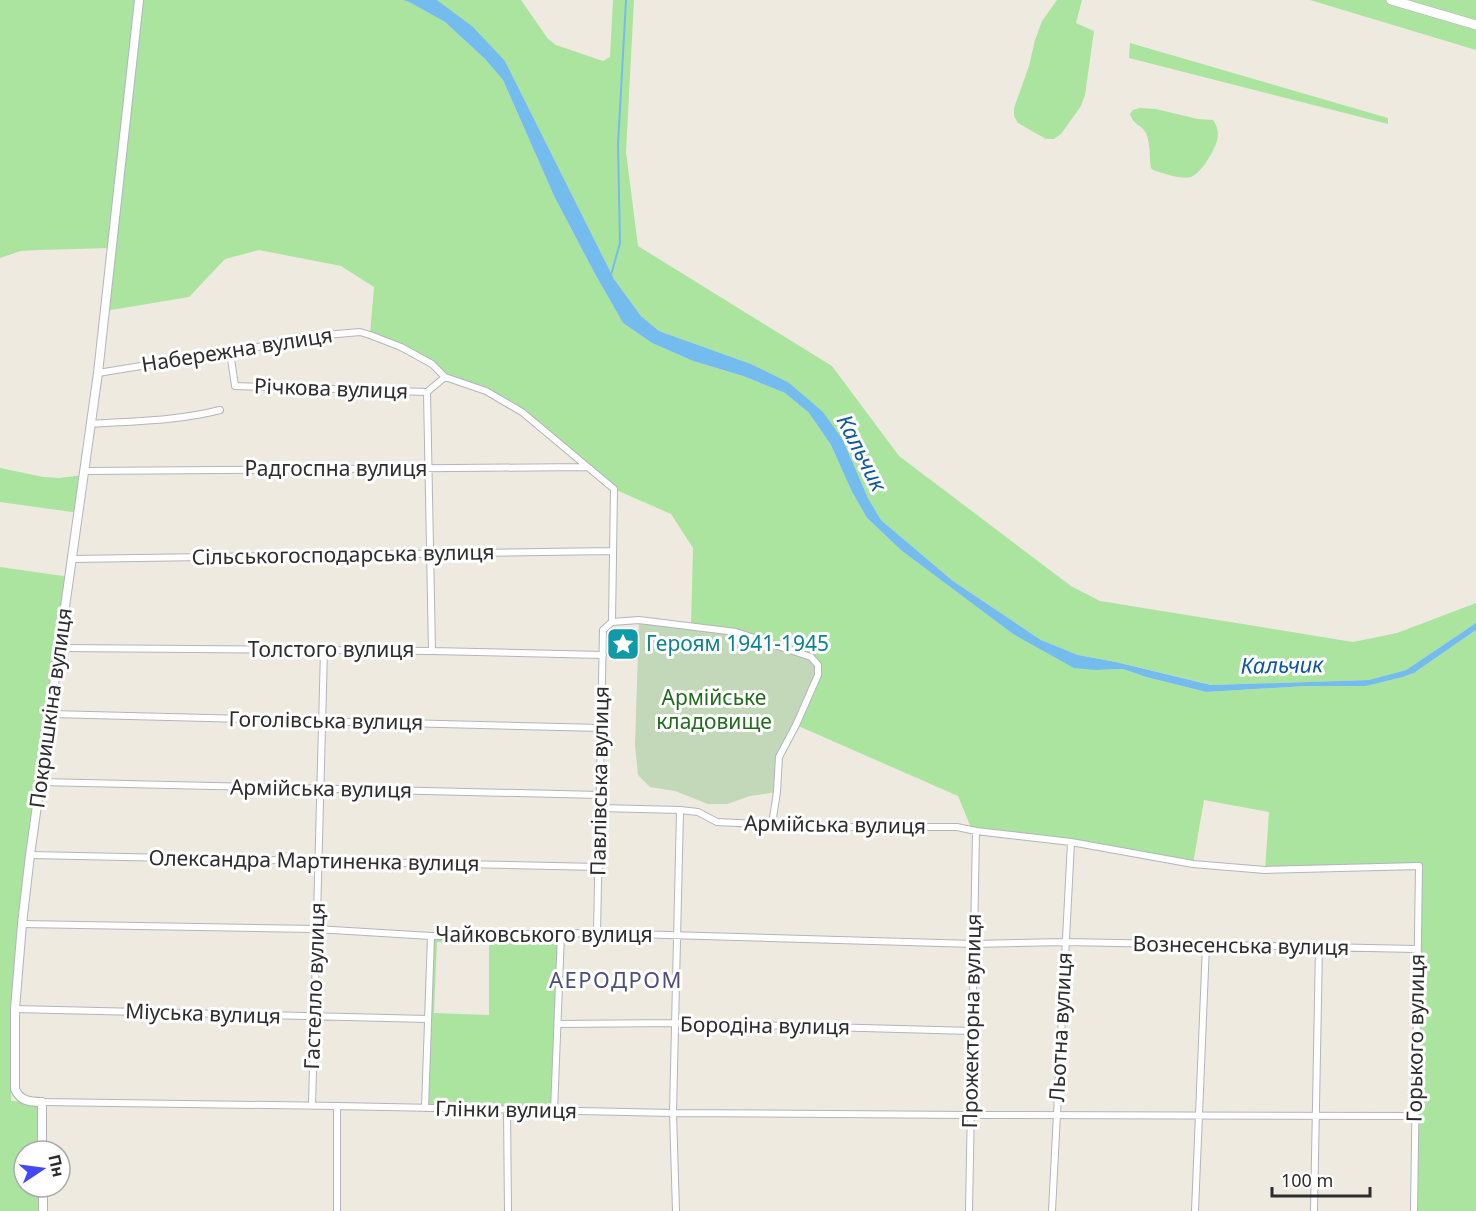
<svg xmlns="http://www.w3.org/2000/svg" width="1476" height="1211" viewBox="0 0 1476 1211" font-family="'Noto Sans',sans-serif">
  <rect width="100%" height="100%" fill="#eeeae0"/>
  <path fill="#abe49e" fill-rule="evenodd" d="M0,0h403l6,2 36,20 40,37 18,21 51,116 41,78 28,49 29,20 41,18 50,15 42,17 24,20 22,32 21,47 15,26 35,33 111,83 83,36 27,-1 23,8 60,15 100,-6h60l37,-9 11,-4 62,-43v581h-62l5,-345 -154,4 4,-58 -65,-12 -11,64 -221,-34 -14,-34 -162,-71 -105,-99 2,-78 -22,-34 -57,-25 -92,-77 -36,-21 -41,-14 -13,-13 -62,-29 4,-48 -33,-21 -82,-16 -34,9 -36,38 -84,14 6,-63 -73,2 -17,1 -21,7z
    M437,0h84l27,39 8,6 47,16 7,-4 3,-57h21l-8,152 12,94 194,120 67,90 172,130 29,15 253,41 44,-9 79,-30v20l-70,47 -36,10 -158,5 -96,-23 -38,-7 -37,-15 -88,-59 -72,-61 -13,-22 -25,-58 -55,-58 -37,-18 -92,-33 -18,-15 -27,-37 -109,-218z
    M1057,0h25l-6,23 18,8 -9,64 -4,11 -20,28 -7,5h-8l-28,-16 -4,-7v-8l15,-42 6,-26 7,-19z
    M1310,0h166v50z
    M1130,43l258,75v6l-259,-66z
    M1140,108l16,1 42,10 15,1c11,15 1,30 -8,44 -4,5 -8,10 -14,13 -9,3 -29,-4 -38,-7l-2,-2c-2,-11 0,-23 -5,-35 -5,-9 -12,-7 -16,-19l3,-4z
    M0,468l43,9 16,1 25,-3 -5,38 -79,-11z
    M0,567l70,10 -29,205 -26,227 -4,92 31,1v49h-18v36h19v24h-43z
    M559,936l-7,173 -125,-3 6,-168zM489,941v74l-55,-2 3,-71z"/>
  <path fill="#c2d8b8" d="M639,620l97,12 75,25 7,8v10l-39,82 -2,35 -27,4 -23,8h-19l-33,-13 -25,-4 -12,-12 -3,-30z"/>
  <path fill="#75bcee" d="M403,0h34l36,27 32,34 109,218 27,37 18,15 92,33 37,18 35,30 20,28 25,58 13,22 72,61 88,59 37,15 38,7 95,23 158,-5 37,-10 70,-47v7l-62,43 -11,4 -37,9h-60l-100,6 -60,-15 -23,-8 -27,1 -22,-2 -61,-34 -111,-83 -35,-33 -15,-26 -21,-47 -22,-32 -24,-20 -42,-17 -50,-15 -41,-18 -29,-20 -28,-49 -41,-78 -51,-116 -18,-21 -40,-37 -36,-20z"/>
  <g fill="none" stroke-linecap="round" stroke-linejoin="round">
    <path stroke="#75bcee" stroke-width="2" d="M611,275l9,-32 -2,-98 8,-145"/>
    <defs>
      <path id="minor" d="M230,352l5,34 192,6
        M98,373l166,-27 28,-8 68,-6 10,3 31,12 31,17 13,13 41,14 36,21 92,77 -2,133 -9,8 -6,303
        M427,392l5,259
        M427,392l18,-15
        M91,424c43,-3 86,-3 129,-14
        M84,471l503,-4
        M72,559l541,-8
        M612,622l27,-2 97,12 75,25 7,8v10l-22,50 -17,32 -2,35 -5,32
        M60,648l372,3 171,4
        M51,714l550,14
        M41,782l559,13
        M600,808l80,2 18,2 19,10 105,5h135l19,4 95,11 122,22 72,6 154,-4 -5,345
        M30,855l569,12
        M22,924l294,5 115,7 166,-3 377,11 91,-2 352,7
        M15,1009l413,10
        M558,1024l117,-1 297,8
        M42,1102l295,4 336,7 297,2 445,1
        M312,1106l12,-456
        M337,1106v105
        M425,1108l6,-172
        M507,1109l1,102
        M554,1111l7,-177
        M676,1211l-3,-98 7,-303
        M969,1211l7,-380
        M1052,1211l19,-369
        M1195,1211l11,-266
        M1314,1211l5,-264"/>
      <path id="tertiary" d="M42,1151v-49c-12,0 -22,-1 -27,-13v-80l7,-85 8,-69 68,-482 41,-373
        M43,1187v24"/>
      <path id="secondary" d="M1391,0l85,25"/>
    </defs>
    <use href="#minor" stroke="#b3b4c0" stroke-width="8"/>
    <use href="#tertiary" stroke="#b3b4c0" stroke-width="10"/>
    <use href="#secondary" stroke="#b3b4c0" stroke-width="10"/>
    <use href="#minor" stroke="#fff" stroke-width="6"/>
    <use href="#tertiary" stroke="#fff" stroke-width="8"/>
    <use href="#secondary" stroke="#fff" stroke-width="9"/>
  </g>
  <defs>
    <symbol id="sight-square" viewBox="-11 -11 22 22"><rect x="-9" y="-9" width="18" height="18" rx="4" fill="#0f9aa8" stroke="#fff"/><path d="M0-6L1.8-2.2L6-1.7L2.9 1.2L3.7 5.4L0 3.3L-3.7 5.4L-2.9 1.2L-6-1.7L-1.8-2.2Z" fill="#fff"/></symbol>
  </defs>
  <g fill-rule="evenodd">
    <use href="#sight-square" x="604" y="625" width="38" height="38"/>
  </g>
  <g text-anchor="middle" stroke-width="6" stroke-linejoin="round" paint-order="stroke">
    <g font-size="21" fill="#2d2d2d" stroke="#fff">
      <text transform="translate(237 350) rotate(-9)" y="7">Набережна вулиця</text>
      <text transform="translate(331 389) rotate(2)" y="7">Річкова вулиця</text>
      <text x="336" y="476">Радгоспна вулиця</text>
      <text transform="translate(343 555) rotate(-1)" y="7">Сільськогосподарська вулиця</text>
      <text x="331" y="657">Толстого вулиця</text>
      <text transform="translate(51 708) rotate(-82)" y="7">Покришкіна вулиця</text>
      <text transform="translate(326 721) rotate(1)" y="7">Гоголівська вулиця</text>
      <text transform="translate(600 781) rotate(-89)" y="7">Павлівська вулиця</text>
      <text transform="translate(321 789) rotate(1)" y="7">Армійська вулиця</text>
      <text transform="translate(835 825) rotate(1)" y="7">Армійська вулиця</text>
      <text transform="translate(314 861) rotate(1)" y="7">Олександра Мартиненка вулиця</text>
      <text x="544" y="942">Чайковського вулиця</text>
      <text transform="translate(1241 946) rotate(1)" y="7">Вознесенська вулиця</text>
      <text transform="translate(315 986) rotate(-88)" y="7">Гастелло вулиця</text>
      <text transform="translate(203 1014) rotate(2)" y="7">Міуська вулиця</text>
      <text transform="translate(972 1021) rotate(-89)" y="7">Прожекторна вулиця</text>
      <text transform="translate(765 1026) rotate(1)" y="7">Бородіна вулиця</text>
      <text transform="translate(1061 1027) rotate(-87)" y="7">Льотна вулиця</text>
      <text transform="translate(1416 1038) rotate(-89)" y="7">Горького вулиця</text>
      <text transform="translate(506 1110) rotate(1)" y="7">Глінки вулиця</text>
    </g>
    <g font-size="21" fill="#0d838f" stroke="#fff" text-anchor="start">
      <text x="646" y="651">Героям 1941-1945</text>
    </g>
    <g font-size="21" fill="#206c1c" stroke="#fff">
      <text x="714" y="705">Армійське<tspan x="714" dy="24">кладовище</tspan></text>
    </g>
    <g font-size="22" font-style="italic" fill="#0f58a0" stroke="#fff">
      <text transform="translate(862 453) rotate(63)" y="8">Кальчик</text>
      <text transform="translate(1282 665) rotate(-1)" y="8">Кальчик</text>
    </g>
    <g font-size="22" letter-spacing="1.5" fill="#4d4e7f" stroke="#fff">
      <text x="616" y="988">АЕРОДРОМ</text>
    </g>
  </g>
  <g transform="translate(42 1169) rotate(77)"><circle r="28" fill="#ffffff" stroke="#ababab" stroke-width="1.5"/>
  <path d="M0-4.5L10 22L0 15L-10 22Z" fill="#4349f9"/>
  <text y="-9" font-size="16" font-weight="bold" text-anchor="middle" fill="#2d2d2d">Пн</text>
  </g>
  <path d="M1272 1187v9h98v-9" fill="none" stroke="#2d2d2d" stroke-width="3"/>
  <text x="1281" y="1187" font-size="18" fill="#2d2d2d" stroke="#ffffff" stroke-width="4.5" paint-order="stroke">100 m</text>
</svg>
